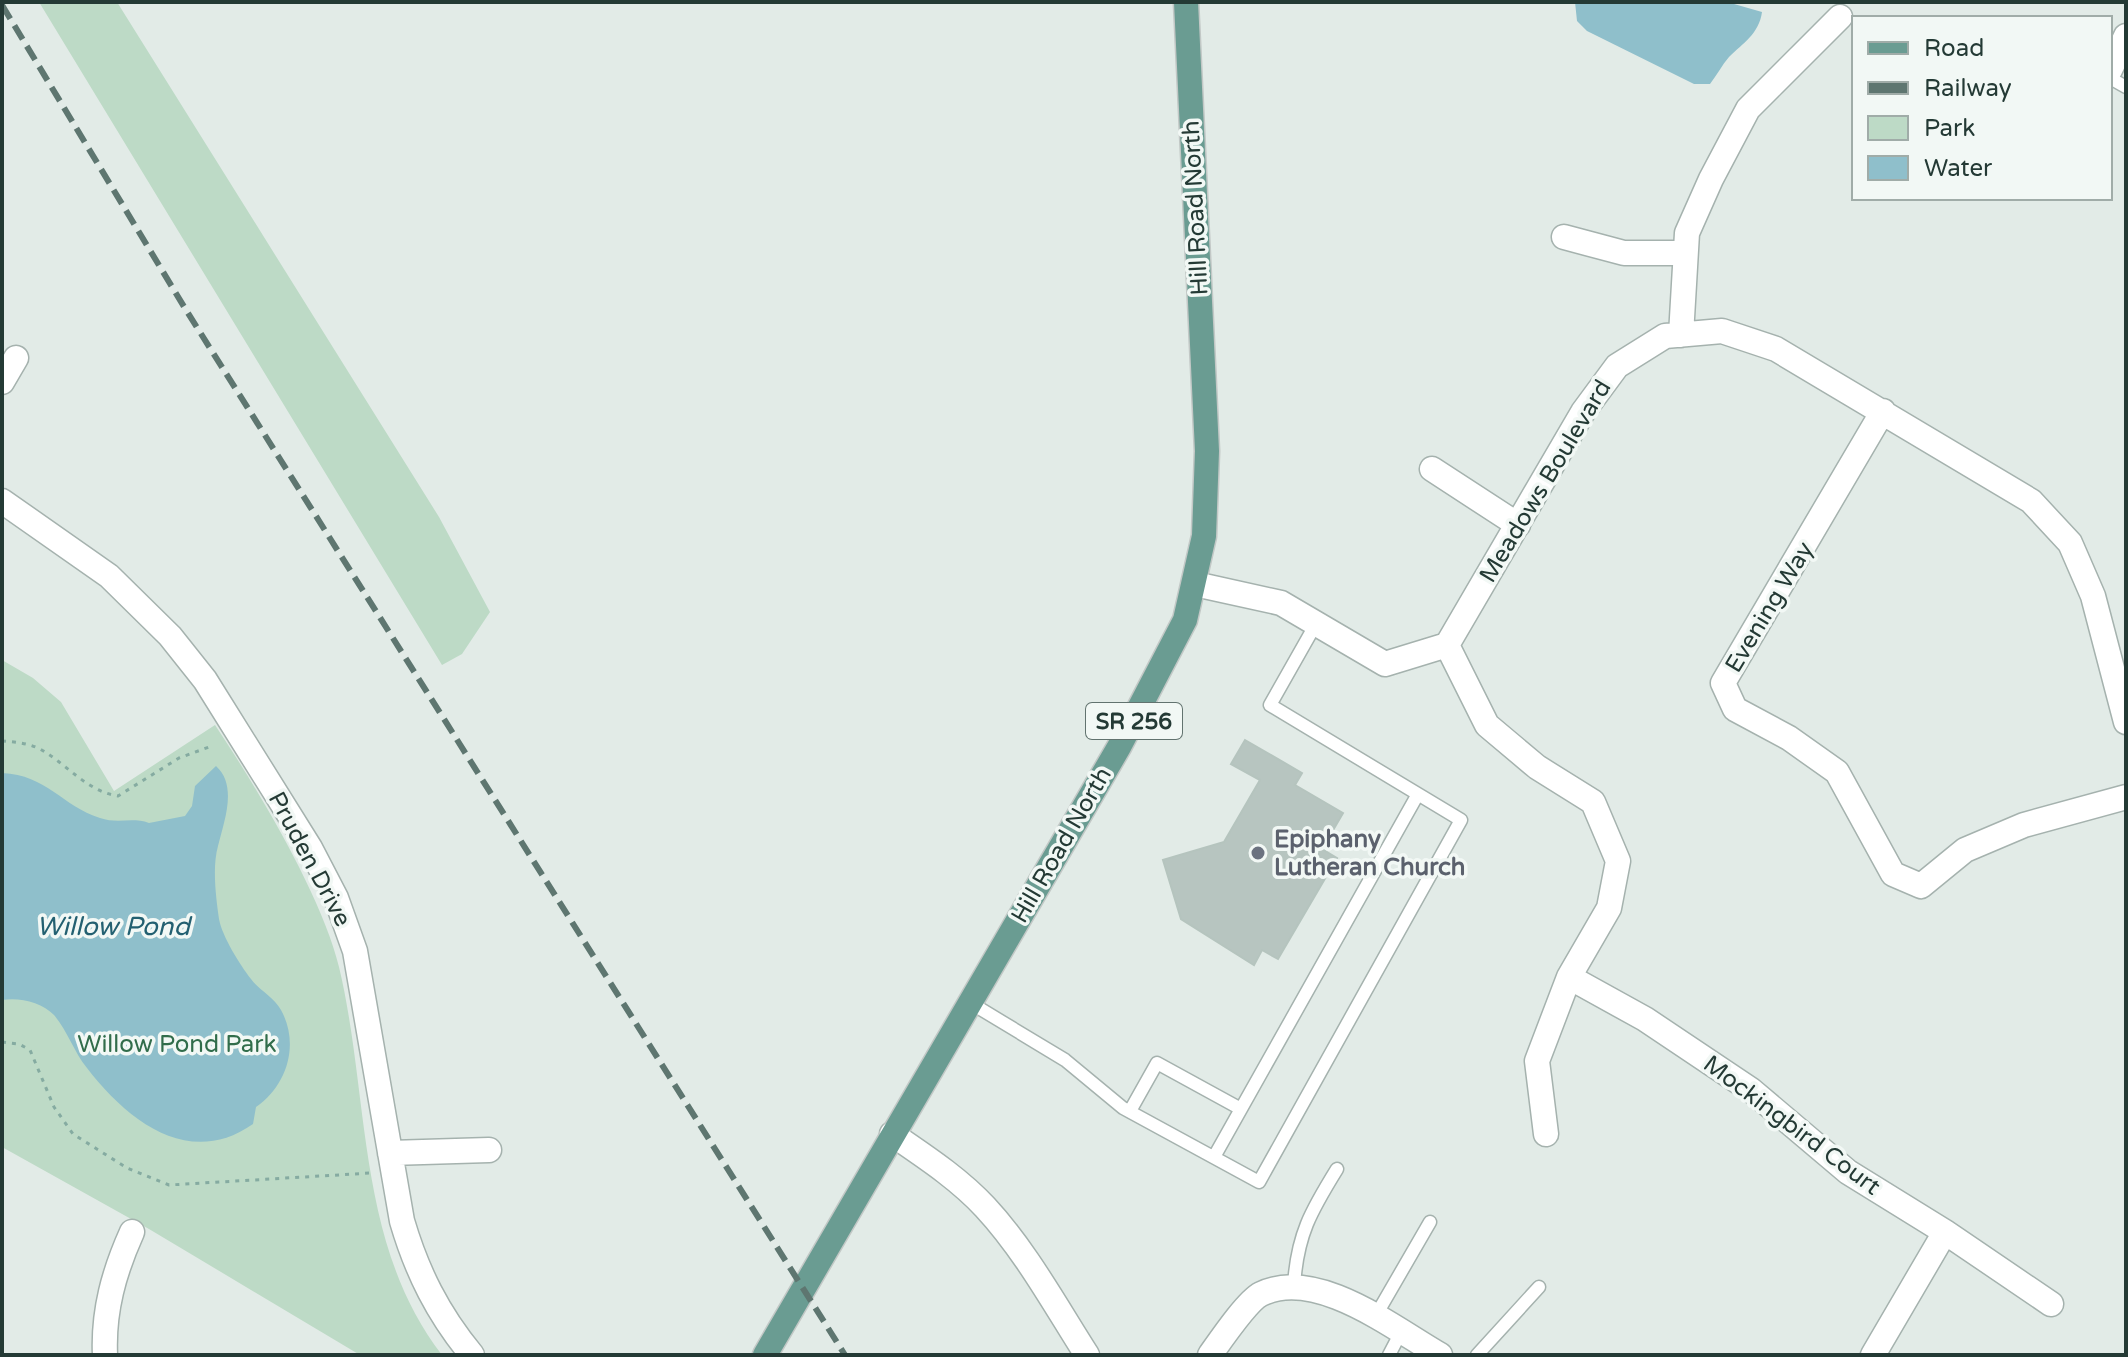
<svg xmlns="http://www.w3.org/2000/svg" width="2128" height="1357" viewBox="0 0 2128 1357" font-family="'Varela Round',sans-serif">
  <rect width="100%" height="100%" fill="#e2ebe7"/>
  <path fill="#bddac6" d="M39,2h78l322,515 51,95 -28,42 -20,11z
    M2,660l31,18 28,24 53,89 101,-66c41,61 107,171 124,242 31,130 17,277 103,388h-82l-211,-126 -147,-82z"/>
  <path fill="#8fbfcb" d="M1575,2h152l35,10c-3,22 -19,31 -33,45 -7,8 -12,18 -19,27h-16l-107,-53 -10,-10z
    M216,766c22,20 8,55 2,80 -6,21 -2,52 1,73 3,17 21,46 32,60 8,11 23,18 30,31 19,34 6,76 -25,97l-3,17c-64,45 -125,-3 -166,-56 -13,-16 -20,-38 -33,-53 -12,-13 -35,-18 -52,-15v-227c45,2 60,33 98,45 17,6 33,-1 49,5l36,-7 7,-10 3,-20z"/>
  <path fill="#b7c5c0" stroke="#b5c4be" stroke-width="2" d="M1245,740l57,33 -7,12 48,28 -21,36 15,9 -59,101 -16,-9 -8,15 -73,-46 -18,-59 61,-18 36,-62 -29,-16z"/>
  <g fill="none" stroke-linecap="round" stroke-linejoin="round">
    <defs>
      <path id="service" d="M2110,78l16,9
        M969,1002l96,58 58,48 136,74 202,-362 -191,-115 47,-83
        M1130,1111l27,-48 84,46
        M1214,1157l204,-363
        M1294,1286c3,-51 17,-75 43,-117
        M1375,1317l55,-95
        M1389,1355l12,-23
        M1477,1355l62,-68"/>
      <path id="minor" d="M2110,70l16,-34
        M1564,237l60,16h61
        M1681,335l6,-102 24,-54 37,-70 92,-92
        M2,382l14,-24
        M1883,411l-160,272 12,26 54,29 48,34 56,102 28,12 44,-36 59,-25 102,-28
        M1432,469l86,56
        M2,501l107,75 61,60 35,44 105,168 26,50 19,53 47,270c15,51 36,93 70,134
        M1195,584l86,19 104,61 62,-19 136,-233 34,-46 48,-30 57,-5 54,18 255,152 39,42 23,53 33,126
        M1447,645l40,80 50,42 56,35 25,59 -9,47 -40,69 -32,84 9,73
        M1569,977l76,42 106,71 97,82 97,60 106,72
        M892,1134c32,22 66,44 93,73 40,43 70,98 102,148
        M390,1153l99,-3
        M105,1355c-2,-44 9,-83 27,-123
        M1210,1355c10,-14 37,-54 51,-61 55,-27 132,34 179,61
        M1873,1355l72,-123"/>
      <path id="primary" d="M765,1355l354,-608 66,-127 19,-84 3,-85 -21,-449"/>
    </defs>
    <use href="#service" stroke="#a5b2ae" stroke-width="15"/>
    <use href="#minor" stroke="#a5b2ae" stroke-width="27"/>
    <use href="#primary" stroke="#c2c8c6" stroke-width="27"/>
    <path stroke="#85aba1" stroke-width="3" stroke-dasharray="4 6" stroke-linecap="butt" d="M2,741c13,1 26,2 38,8 27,15 46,42 78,47l61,-38 30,-11
      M2,1042l17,2 11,6 24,57 19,27 54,34 42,17 202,-12"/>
    <use href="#service" stroke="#fff" stroke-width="12"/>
    <use href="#minor" stroke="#fff" stroke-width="24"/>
    <use href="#primary" stroke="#6a9c92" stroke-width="24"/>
    <path stroke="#5e7670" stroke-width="6" stroke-dasharray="16 8" stroke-linecap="butt" d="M2,5l184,305 659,1045"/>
  </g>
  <circle fill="#6b7280" stroke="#f2f8f5" stroke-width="3" cx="1258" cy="853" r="8"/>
  <g text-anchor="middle" stroke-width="7" stroke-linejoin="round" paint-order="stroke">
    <rect fill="#f2f8f5" stroke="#62736f" stroke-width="2" x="1086" y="703" width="96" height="36" rx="6"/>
    <g font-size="22" font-weight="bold" fill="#243a35">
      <text x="1134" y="729">SR 256</text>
    </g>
    <g font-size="24" fill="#243a35" stroke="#f2f8f5">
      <text transform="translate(1195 208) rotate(-93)" y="8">Hill Road North</text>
      <text transform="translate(1545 481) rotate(-59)" y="8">Meadows Boulevard</text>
      <text transform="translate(1769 607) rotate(-59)" y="8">Evening Way</text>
      <text transform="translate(1061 845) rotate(-60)" y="8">Hill Road North</text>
      <text transform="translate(310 859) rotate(62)" y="8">Pruden Drive</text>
      <text transform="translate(1792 1125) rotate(37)" y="8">Mockingbird Court</text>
    </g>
    <g font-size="24" font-weight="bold" fill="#5b616d" stroke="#f2f8f5" text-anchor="start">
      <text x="1274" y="847">Epiphany<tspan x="1274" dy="28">Lutheran Church</tspan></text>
    </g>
    <g font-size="24" fill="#316d4b" stroke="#f2f8f5">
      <text x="177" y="1052">Willow Pond Park</text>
    </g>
    <g font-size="26" font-style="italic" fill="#236071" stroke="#f2f8f5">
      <text x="113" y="935">Willow Pond</text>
    </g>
  </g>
  <rect width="2128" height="1357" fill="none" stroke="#243a35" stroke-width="8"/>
  <rect x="1852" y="16" width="260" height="184" fill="#f2f8f5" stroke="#a0aca8" stroke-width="2"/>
  <rect x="1868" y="42" width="40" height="12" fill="#6a9c92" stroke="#a0aca8" stroke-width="2"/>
  <text x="1924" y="56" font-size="24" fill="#243a35">Road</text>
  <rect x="1868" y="82" width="40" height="12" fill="#5e7670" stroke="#a0aca8" stroke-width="2"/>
  <text x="1924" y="96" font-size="24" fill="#243a35">Railway</text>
  <rect x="1868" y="116" width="40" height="24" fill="#bddac6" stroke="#a0aca8" stroke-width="2"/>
  <text x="1924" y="136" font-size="24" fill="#243a35">Park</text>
  <rect x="1868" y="156" width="40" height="24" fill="#8fbfcb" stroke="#a0aca8" stroke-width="2"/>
  <text x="1924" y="176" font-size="24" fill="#243a35">Water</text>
</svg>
